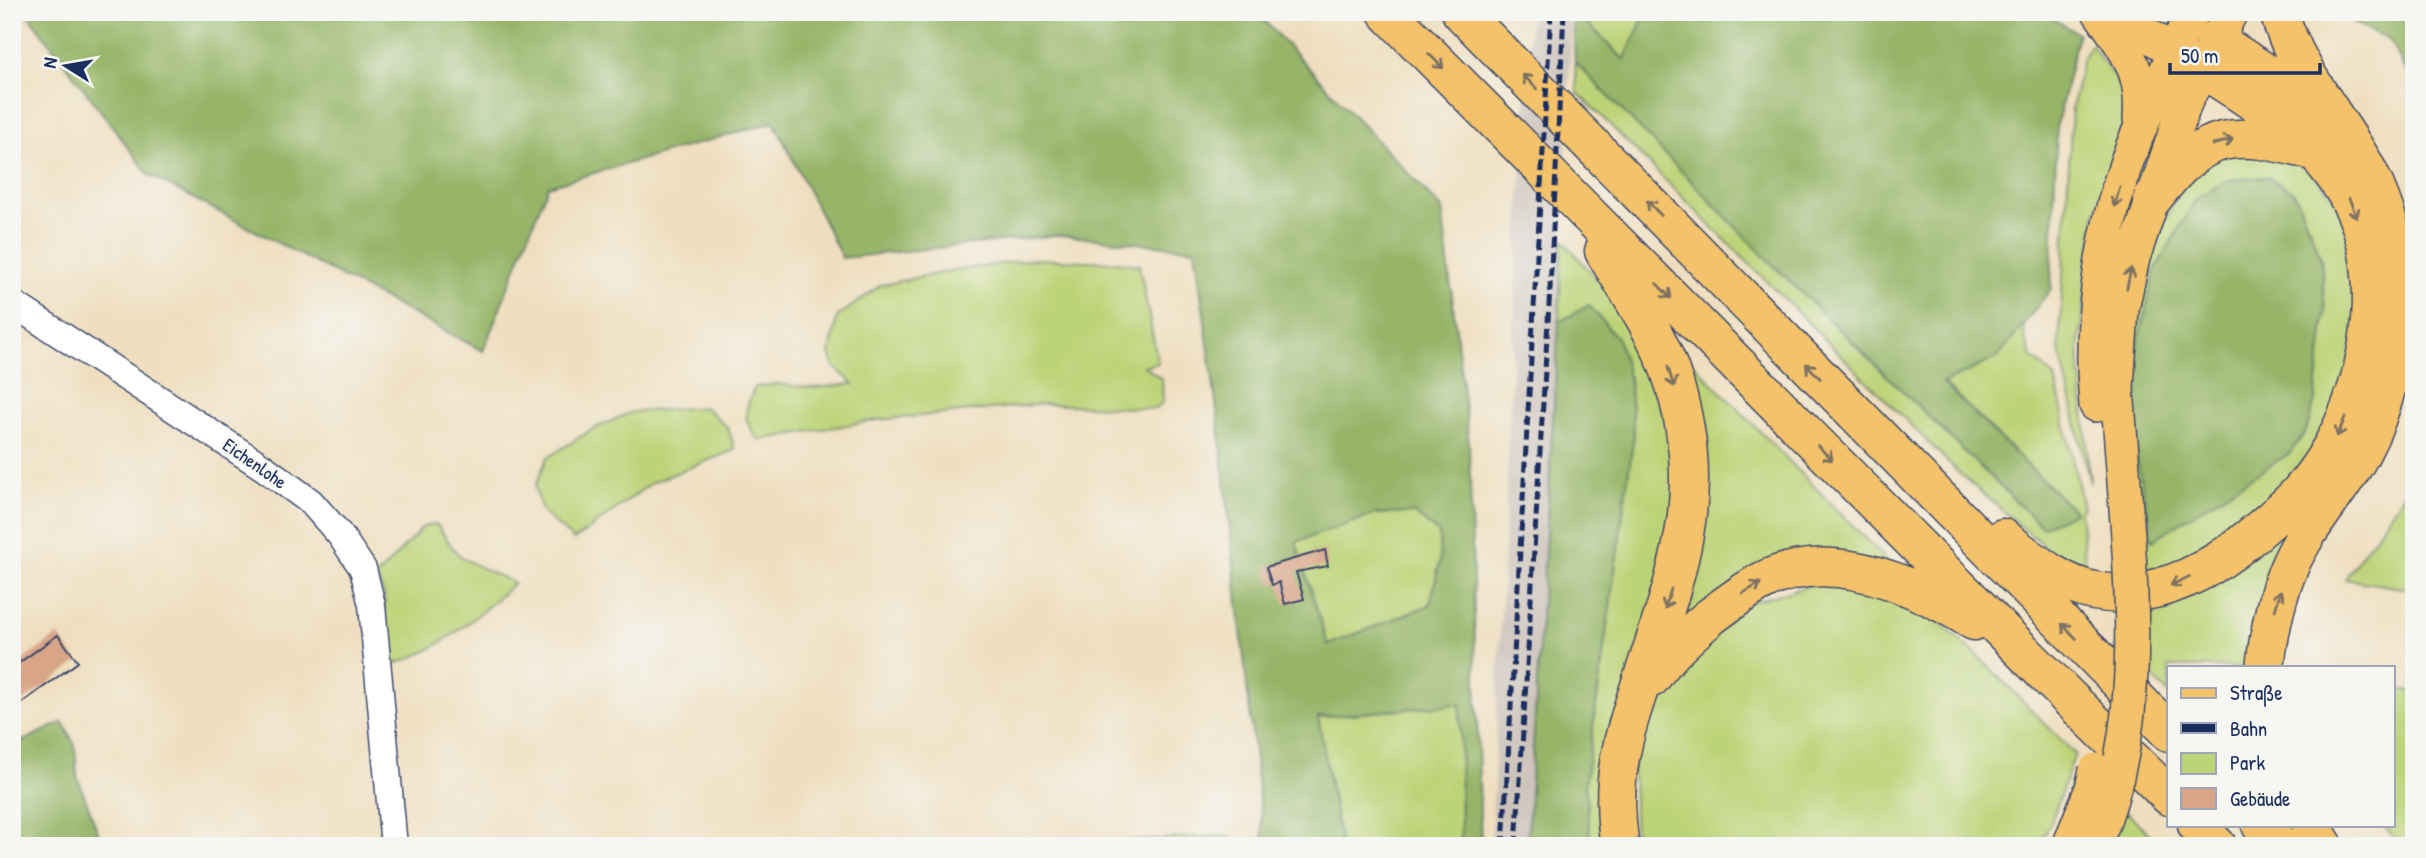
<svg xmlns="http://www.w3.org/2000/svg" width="2426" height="858" viewBox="0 0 2426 858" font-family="'Patrick Hand',sans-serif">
  <rect width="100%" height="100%" fill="#f6f6f2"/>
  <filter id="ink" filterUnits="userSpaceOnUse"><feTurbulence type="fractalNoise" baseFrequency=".0143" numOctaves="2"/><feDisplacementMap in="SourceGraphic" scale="14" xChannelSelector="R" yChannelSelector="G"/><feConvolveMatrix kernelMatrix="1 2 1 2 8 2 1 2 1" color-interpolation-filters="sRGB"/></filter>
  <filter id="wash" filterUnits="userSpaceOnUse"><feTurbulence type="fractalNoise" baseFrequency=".00686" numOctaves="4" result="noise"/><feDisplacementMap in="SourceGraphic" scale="28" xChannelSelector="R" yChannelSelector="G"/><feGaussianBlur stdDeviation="1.57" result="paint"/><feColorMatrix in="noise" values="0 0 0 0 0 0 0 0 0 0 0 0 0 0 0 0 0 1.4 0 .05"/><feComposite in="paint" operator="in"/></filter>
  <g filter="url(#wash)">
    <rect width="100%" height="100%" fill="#efdfc0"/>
    <path fill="#ccc2b9" d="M1530,12h42l-13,310 -32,524h-36l24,-550z"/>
    <path fill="#bdd377" stroke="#6c816a" stroke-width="2" fill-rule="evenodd" d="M1576,12h70l-21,48z
      M2091,45l34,47 -2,31 -28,93 -16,135 11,132 -31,-135 13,-240 10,-47z
      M1575,62l190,195 277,270 33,-15 -132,-130 54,-24 27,-34 1,15 7,18 23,21 28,129 -3,4 6,59 -30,-14 -95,-81 -384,-383z
      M2223,66l13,4 64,43 40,39 29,48 16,55 2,55 -14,79 -23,59 -42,57 -17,30 -16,37 -17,47 -5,48h-84v27l-23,-23 -1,-65c45,-21 95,-42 133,-76 7,-7 14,-17 20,-24 19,-22 36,-45 50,-69 28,-50 39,-135 29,-191 -6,-31 -27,-70 -47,-94 -29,-34 -68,-56 -105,-80z
      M2244,150c9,0 22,-1 31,1 16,5 33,18 44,30 48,51 48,115 32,180 -2,10 -3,21 -7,31 -13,38 -38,73 -63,104 -36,44 -87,66 -138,87 -14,-122 -30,-235 18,-352 11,-26 23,-55 47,-70 10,-6 25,-8 36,-11zM2267,177l27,15 27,66 4,55 -10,87 -9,31 -16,22 -138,86 -15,-80 -5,-79 5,-33 18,-77 41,-71 32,-19z
      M1562,239l77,88 44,149 -79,370h-13l-6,-62 49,-350 -5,-55 -40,-74 -30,17z
      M1035,259l81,3 23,3 19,98 -14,3 18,13 1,23 -7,7 -111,-5 -168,16 -118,20c-18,-21 -15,-29 -4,-53l22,-3 36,4 41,-4 -20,-17 -4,-14 7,-36 44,-32 69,-14z
      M1673,343l220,224 -68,-11 -160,88 18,-52z
      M705,407l23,21 7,22 -82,32 -79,58 -32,-28 -7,-25 12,-29 46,-29 39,-17z
      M2414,480v110l-69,-11z
      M1413,513l26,20 1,28 -10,44 -102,40 -33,-103 80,-28z
      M436,524c7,8 16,25 23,31 16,12 37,19 55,28 -34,31 -73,67 -117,80l-7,-4 -5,-31 -1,-34 -8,-17 47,-50z
      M1838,578l94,38 46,40 97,98 -24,68 -12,24h-404l-2,-79 13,-46 16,-32 85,-86z
      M2393,689l21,2v155h-12l-19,-21h10z
      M1460,704l1,142h-120l-23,-129z
      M2121,806l40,40h-56z
      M1230,835v11h-119v-4z"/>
    <path fill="#96b568" stroke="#587263" stroke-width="2" fill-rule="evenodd" d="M26,12h1230l186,197 27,235 12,402h-20l-1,-142 -142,13 23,129h-74l-3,-2 -46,-427 -23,-168 -136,-14 -217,23 -68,-136 -226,64 -65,165 -334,-176zM1413,513l26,20 1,28 -10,44 -102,40 -32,-103 79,-28z
      M1573,12h3l48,48 22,-48h375l28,4 29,18 -21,90 -6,165 -54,69 -54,25 132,129 -33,15 -277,-270 -190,-195z
      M2340,12h74v72l-25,-44 -49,-24z
      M2267,177l27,15 27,66 4,55 -10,87 -9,31 -16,22 -138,87 -15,-81 -5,-79 5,-33 18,-77 41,-71 32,-19z
      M1589,305l29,34 11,40 5,55 -49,350 6,62h-64l32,-524z
      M63,722l12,24 2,30 26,70h-91v-100z"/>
    <g id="blocks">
      <path fill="#d9a588" d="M1325,550l3,16 -32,6 8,27 -19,5 -6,-22 -7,3 -6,-18z
        M58,635l20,27 -66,48v-42z"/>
    </g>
  </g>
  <g filter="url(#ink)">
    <use href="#blocks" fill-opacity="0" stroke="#3b496d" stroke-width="2"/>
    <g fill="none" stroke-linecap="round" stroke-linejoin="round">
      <defs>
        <path id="minor" d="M12,303l251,164 48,35 29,33 23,34 9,36 22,241"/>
        <path id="major" d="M2099,12c27,38 45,59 41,107
          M2111,12l82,51
          M2096,405c-7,-80 4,-165 30,-241 10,-29 23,-56 36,-84 10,-23 19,-46 31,-68
          M2128,536l-11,-148 5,-79 11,-51 52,-155 46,-91"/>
        <path id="highway" d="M1387,12l685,689 97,95
          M1461,12l708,720
          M2215,40l79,51 28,24
          M2153,198c54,-70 80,-67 161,-47
          M1604,251c23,39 51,78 66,120 39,111 12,189 -23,294 -22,66 -39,110 -27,181
          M2003,538c28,21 56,46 91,53 52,10 103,-13 143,-43 22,-18 44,-35 63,-56 65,-73 98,-210 47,-297 -34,-59 -90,-92 -146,-127
          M2265,667c4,-34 11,-71 25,-102 18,-41 50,-73 71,-112 28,-52 38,-109 36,-168 -1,-12 0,-25 -2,-37 -7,-30 -18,-62 -34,-89 -28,-48 -67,-92 -82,-147
          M1651,678c17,-24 37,-42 59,-61 17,-13 34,-26 53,-36 68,-35 152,4 211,40
          M2197,825l20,21
          M2261,825l21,21
          M2311,825l13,21"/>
      </defs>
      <use href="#minor" stroke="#3b496d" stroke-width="29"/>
      <use href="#major" stroke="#3b496d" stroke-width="36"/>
      <use href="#highway" stroke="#3b496d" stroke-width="41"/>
      <use href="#minor" stroke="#fff" stroke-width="26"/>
      <use href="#major" stroke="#f3c26a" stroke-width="33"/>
      <use href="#highway" stroke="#f3c26a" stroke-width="38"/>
      <path stroke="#1b2f5e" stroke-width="5" stroke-dasharray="10 5" stroke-linecap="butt" d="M1503,846l48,-834
        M1516,846l34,-558 14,-276"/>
      <defs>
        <path id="major-bridge" d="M2069,846l23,-58 4,-18
          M2094,846c43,-98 41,-205 34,-310"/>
      </defs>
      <use href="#major-bridge" stroke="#3b496d" stroke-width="36" stroke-linecap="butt"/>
      <use href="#major-bridge" stroke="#f3c26a" stroke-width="33"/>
    </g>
    <defs><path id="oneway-shaft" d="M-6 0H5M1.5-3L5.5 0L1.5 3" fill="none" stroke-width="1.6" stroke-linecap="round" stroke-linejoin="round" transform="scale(1.75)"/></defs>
    <g stroke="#7c7163">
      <use href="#oneway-shaft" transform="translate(1436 61) rotate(45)"/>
      <use href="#oneway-shaft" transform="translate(1530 82) rotate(-135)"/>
      <use href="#oneway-shaft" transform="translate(2223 142) rotate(-16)"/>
      <use href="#oneway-shaft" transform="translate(2117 197) rotate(106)"/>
      <use href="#oneway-shaft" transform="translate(1654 208) rotate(-134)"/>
      <use href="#oneway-shaft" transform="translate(2353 208) rotate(67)"/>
      <use href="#oneway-shaft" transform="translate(2129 278) rotate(-78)"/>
      <use href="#oneway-shaft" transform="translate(1664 291) rotate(45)"/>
      <use href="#oneway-shaft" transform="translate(1813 371) rotate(-134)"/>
      <use href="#oneway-shaft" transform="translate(1671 377) rotate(72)"/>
      <use href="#oneway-shaft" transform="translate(2341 427) rotate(113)"/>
      <use href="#oneway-shaft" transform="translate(1825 453) rotate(45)"/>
      <use href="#oneway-shaft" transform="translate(2180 581) rotate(155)"/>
      <use href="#oneway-shaft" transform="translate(1752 588) rotate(-31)"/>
      <use href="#oneway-shaft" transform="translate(1668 599) rotate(107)"/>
      <use href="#oneway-shaft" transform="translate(2278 600) rotate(-74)"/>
      <use href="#oneway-shaft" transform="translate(2069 631) rotate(-135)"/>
    </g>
  </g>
  <g text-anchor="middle" stroke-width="5" stroke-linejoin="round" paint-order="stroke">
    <g font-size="19" fill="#1b2f5e" stroke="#f6f6f2">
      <text transform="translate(255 463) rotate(35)" y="7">Eichenlohe</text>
    </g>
  </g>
  <rect width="2426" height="858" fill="none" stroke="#f6f6f2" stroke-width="42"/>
  <rect x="2167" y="666" width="228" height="161" fill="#f6f6f2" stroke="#9ea6b7" stroke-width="2"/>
  <rect x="2181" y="688" width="35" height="10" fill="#f3c26a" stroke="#9ea6b7" stroke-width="2"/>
  <text x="2230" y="700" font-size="21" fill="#1b2f5e">Straße</text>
  <rect x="2181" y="723" width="35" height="10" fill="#1b2f5e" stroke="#9ea6b7" stroke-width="2"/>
  <text x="2230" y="736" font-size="21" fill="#1b2f5e">Bahn</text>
  <rect x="2181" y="753" width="35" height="21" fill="#bdd377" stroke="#9ea6b7" stroke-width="2"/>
  <text x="2230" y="770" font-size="21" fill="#1b2f5e">Park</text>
  <rect x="2181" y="788" width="35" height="21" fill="#d9a588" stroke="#9ea6b7" stroke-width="2"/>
  <text x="2230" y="806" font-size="21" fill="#1b2f5e">Gebäude</text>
  <g transform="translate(66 66) rotate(281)" stroke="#f6f6f2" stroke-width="5" paint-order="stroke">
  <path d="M0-5L12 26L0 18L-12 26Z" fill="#1b2f5e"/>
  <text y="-10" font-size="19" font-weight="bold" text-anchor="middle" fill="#1b2f5e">N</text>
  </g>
  <path d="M2170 63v10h150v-10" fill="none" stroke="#1b2f5e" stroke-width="3.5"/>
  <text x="2181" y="63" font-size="21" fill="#1b2f5e" stroke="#f6f6f2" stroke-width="5" paint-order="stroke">50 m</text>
</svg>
